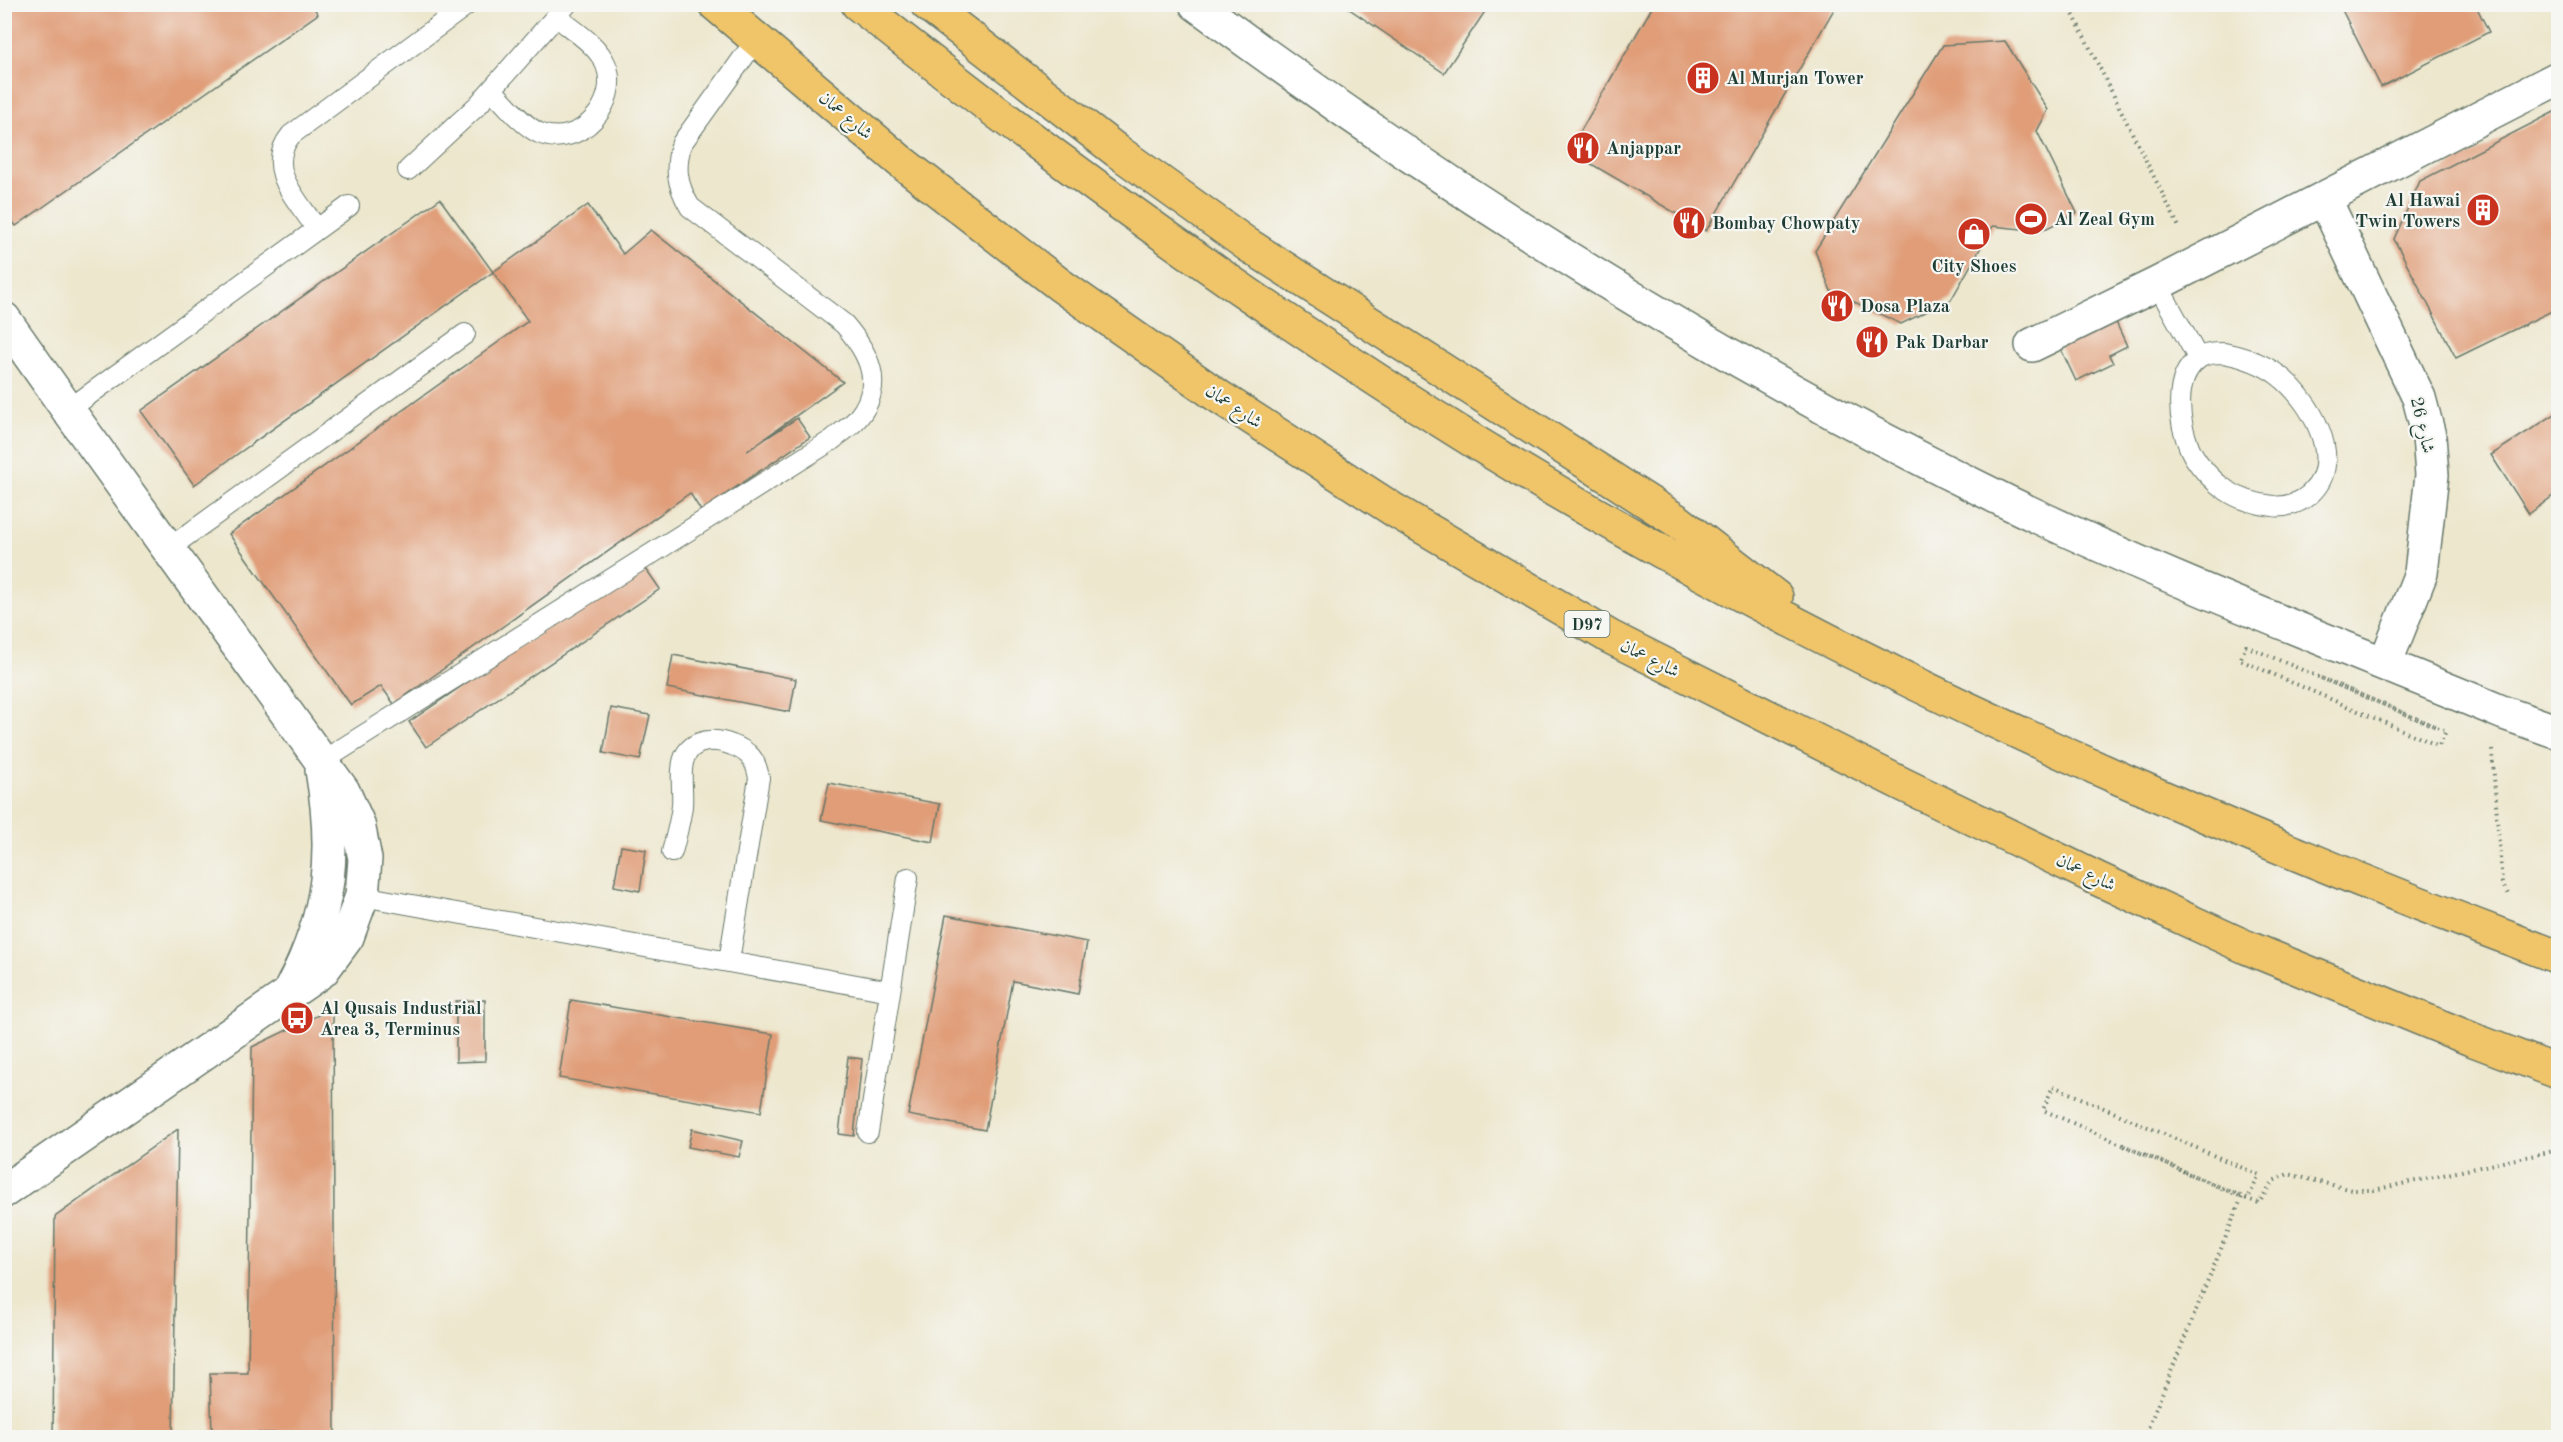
<svg xmlns="http://www.w3.org/2000/svg" width="2563" height="1442" viewBox="0 0 2563 1442" font-family="'Old Standard TT',Amiri,serif">
  <rect width="100%" height="100%" fill="#f6f6f2"/>
  <filter id="ink" filterUnits="userSpaceOnUse"><feTurbulence type="fractalNoise" baseFrequency=".0167" numOctaves="2"/><feDisplacementMap in="SourceGraphic" scale="12" xChannelSelector="R" yChannelSelector="G"/><feConvolveMatrix kernelMatrix="1 2 1 2 8 2 1 2 1" color-interpolation-filters="sRGB"/></filter>
  <filter id="wash" filterUnits="userSpaceOnUse"><feTurbulence type="fractalNoise" baseFrequency=".008" numOctaves="4" result="noise"/><feDisplacementMap in="SourceGraphic" scale="24" xChannelSelector="R" yChannelSelector="G"/><feGaussianBlur stdDeviation="1.35" result="paint"/><feColorMatrix in="noise" values="0 0 0 0 0 0 0 0 0 0 0 0 0 0 0 0 0 1.4 0 .05"/><feComposite in="paint" operator="in"/></filter>
  <g filter="url(#wash)">
    <rect width="100%" height="100%" fill="#ede7ce"/>
    <g id="blocks">
      <path fill="#e09d78" d="M4,4h307l7,10 -302,212 -12,-16z
        M1342,4h148l-46,69z
        M1654,4h183l-131,227 -137,-80z
        M2339,4h136l14,28 -108,55z
        M2005,41l43,69 -11,21 40,82 -36,18 -48,-5 -42,74 -50,24 -70,-33 -16,-40 128,-206z
        M2558,110v198l-102,50 -62,-119 26,-58z
        M440,199l53,73 -299,213 -53,-74z
        M588,205l35,49 28,-24 192,152 -96,69 50,-33 13,19 -109,74 -11,-18 -296,211 -13,-18 -30,19 -122,-171 299,-213 -35,-49z
        M2114,318l13,28 -18,9 4,8 -37,18 -17,-36z
        M2558,412v80l-29,22 -38,-59z
        M642,563l18,26 -234,158 -17,-25z
        M673,655l123,24 -6,33 -123,-24z
        M611,708l39,7 -10,45 -37,-7z
        M829,783l111,21 -7,38 -112,-22z
        M621,846l25,4 -6,41 -26,-5z
        M946,915l141,27 -9,52 -65,-13 -28,149 -77,-15z
        M485,1000v61l-29,1v-61z
        M571,1000l202,34 -12,78 -202,-34z
        M333,1008l2,425h-123l-2,-60h38l4,-326z
        M848,1057l14,2 -8,77 -15,-2z
        M178,1129l-5,309h-120l2,-221z
        M692,1129l51,12 -4,16 -51,-10z"/>
    </g>
  </g>
  <g filter="url(#ink)">
    <use href="#blocks" fill-opacity="0" stroke="#67786a" stroke-width="1.5"/>
    <g fill="none" stroke-linecap="round" stroke-linejoin="round">
      <defs>
        <path id="service" d="M492,90c13,13 30,35 47,43 40,17 82,-30 67,-68 -9,-21 -32,-34 -49,-48
          M408,170l70,-65 89,-101
          M316,228c-19,-29 -52,-60 -25,-93l177,-131
          M2157,284l41,74
          M2224,353c20,4 38,10 54,22 32,24 68,85 33,118 -9,9 -25,15 -38,13 -17,-2 -33,-6 -47,-16 -14,-9 -29,-26 -36,-41 -11,-25 -18,-71 8,-90 7,-6 17,-6 26,-6z
          M68,410l281,-204
          M168,549l297,-215
          M321,762l511,-322c8,-7 18,-13 25,-21 29,-34 12,-66 -13,-95l-154,-117c-13,-22 -16,-40 -8,-64l74,-103
          M672,852c4,-15 8,-30 10,-46 1,-12 -1,-24 0,-36 1,-29 27,-34 50,-25 17,6 24,15 27,33l-30,183
          M362,896l528,95
          M868,1132l40,-254"/>
        <path id="minor" d="M1196,4c255,189 525,359 811,498 161,78 331,142 497,211l54,19
          M2324,198l95,200 10,38 3,39 -11,98 -36,91
          M4,319l64,91 275,381 15,33 7,35 -3,37 -15,41 -25,34 -318,220
          M2032,345l125,-61 401,-206
          M292,987c39,-74 44,-136 30,-217"/>
        <path id="primary" d="M715,4l185,157 160,124 158,111 176,114 216,127 292,147 196,95 148,68 225,92 87,33
          M858,4c263,210 543,406 839,567 277,151 567,275 861,386
          M927,4l190,147 131,94 431,277 97,75"/>
      </defs>
      <use href="#service" stroke="#67786a" stroke-width="22"/>
      <use href="#minor" stroke="#67786a" stroke-width="36"/>
      <use href="#primary" stroke="#67786a" stroke-width="36"/>
      <path stroke="#67786a" stroke-width="4" stroke-dasharray="1.5 4.5" stroke-linecap="butt" d="M2068,4l112,225
        M2492,750l10,133 7,13
        M2144,1438l98,-241 17,6 14,-22 15,-7 64,16h22l184,-40"/>
      <use href="#service" stroke="#fff" stroke-width="20"/>
      <use href="#minor" stroke="#fff" stroke-width="33"/>
      <use href="#primary" stroke="#f0c469" stroke-width="33"/>
      <path stroke="#67786a" stroke-width="4" stroke-dasharray="1.5 4.5" stroke-linecap="butt" d="M2321,678l125,53 -7,15 -199,-86 6,-14 190,81
        M2124,1146l124,53 11,-24 -206,-89 -10,24 199,87"/>
    </g>
  </g>
  <defs>
    <symbol id="building-disc" viewBox="-11 -11 22 22"><circle r="9.5" fill="#c8321e" stroke="#f6f6f2"/><path d="M-4-6H4V6H1V3H-1V6H-4ZM-2.5-4.3h1.7v1.8h-1.7ZM.8-4.3h1.7v1.8H.8ZM-2.5-1h1.7V.8h-1.7ZM.8-1h1.7V.8H.8Z" fill="#fff"/></symbol>
    <symbol id="restaurant-disc" viewBox="-11 -11 22 22"><circle r="9.5" fill="#c8321e" stroke="#f6f6f2"/><path d="M-5-6h1v4h1v-4h1v4h1v-4h1v5L-1.5 .5V6h-2V.5L-5-1ZM5-6V6H3V1.5H1.5Q1.5-4 5-6Z" fill="#fff"/></symbol>
    <symbol id="stadium-disc" viewBox="-11 -11 22 22"><circle r="9.5" fill="#c8321e" stroke="#f6f6f2"/><path d="M0-5a6.5 5 0 1 0 0 10a6.5 5 0 1 0 0-10ZM-3.5-1.8h7v3.6h-7Z" fill="#fff"/></symbol>
    <symbol id="shop-disc" viewBox="-11 -11 22 22"><circle r="9.5" fill="#c8321e" stroke="#f6f6f2"/><path d="M-5-2.5h2.3a2.7 3.5 0 0 1 5.4 0H5L5.5 6h-11ZM-1.5-2.5h3a1.5 2.3 0 0 0-3 0Z" fill="#fff"/></symbol>
    <symbol id="bus-disc" viewBox="-11 -11 22 22"><circle r="9.5" fill="#c8321e" stroke="#f6f6f2"/><path d="M-5-6H5V4H4V6H2V4H-2V6H-4V4H-5ZM-3.5-4V0h7V-4ZM-3.5 1.2v1.5H-2V1.2ZM2 1.2v1.5H3.5V1.2Z" fill="#fff"/></symbol>
  </defs>
  <g fill-rule="evenodd">
    <use href="#building-disc" x="1684" y="59" width="38" height="38"/>
    <use href="#restaurant-disc" x="1564" y="129" width="38" height="38"/>
    <use href="#building-disc" x="2464" y="191" width="38" height="38"/>
    <use href="#stadium-disc" x="2012" y="200" width="38" height="38"/>
    <use href="#restaurant-disc" x="1670" y="204" width="38" height="38"/>
    <use href="#shop-disc" x="1955" y="215" width="38" height="38"/>
    <use href="#restaurant-disc" x="1818" y="287" width="38" height="38"/>
    <use href="#restaurant-disc" x="1853" y="323" width="38" height="38"/>
    <use href="#bus-disc" x="278" y="999" width="38" height="38"/>
  </g>
  <g text-anchor="middle" stroke-width="4.5" stroke-linejoin="round" paint-order="stroke">
    <rect fill="#f6f6f2" stroke="#60746d" stroke-width="1.5" x="1564.5" y="611" width="45" height="26" rx="4.5"/>
    <g font-size="16" font-weight="bold" fill="#1f3d34">
      <text x="1587" y="630">D97</text>
    </g>
    <g font-size="18" font-weight="bold" fill="#1f3d34" stroke="#f6f6f2" text-anchor="start">
      <text x="1726" y="84">Al Murjan Tower</text>
      <text x="1606" y="154">Anjappar</text>
      <text x="2460" y="206" text-anchor="end">Al Hawai<tspan x="2460" dy="21">Twin Towers</tspan></text>
      <text x="2054" y="225">Al Zeal Gym</text>
      <text x="1712" y="229">Bombay Chowpaty</text>
      <text x="1974" y="272" text-anchor="middle">City Shoes</text>
      <text x="1860" y="312">Dosa Plaza</text>
      <text x="1895" y="348">Pak Darbar</text>
      <text x="320" y="1014">Al Qusais Industrial<tspan x="320" dy="21">Area 3, Terminus</tspan></text>
    </g>
    <g font-size="18" fill="#1f3d34" stroke="#f6f6f2">
      <text transform="translate(846 115) rotate(40)" y="6">شارع عمان</text>
      <text transform="translate(1234 406) rotate(34)" y="6">شارع عمان</text>
      <text transform="translate(2423 425) rotate(77)" y="6">شارع 26</text>
      <text transform="translate(1650 658) rotate(27)" y="6">شارع عمان</text>
      <text transform="translate(2086 872) rotate(26)" y="6">شارع عمان</text>
    </g>
  </g>
  <rect width="2563" height="1442" fill="none" stroke="#f6f6f2" stroke-width="24"/>
</svg>
